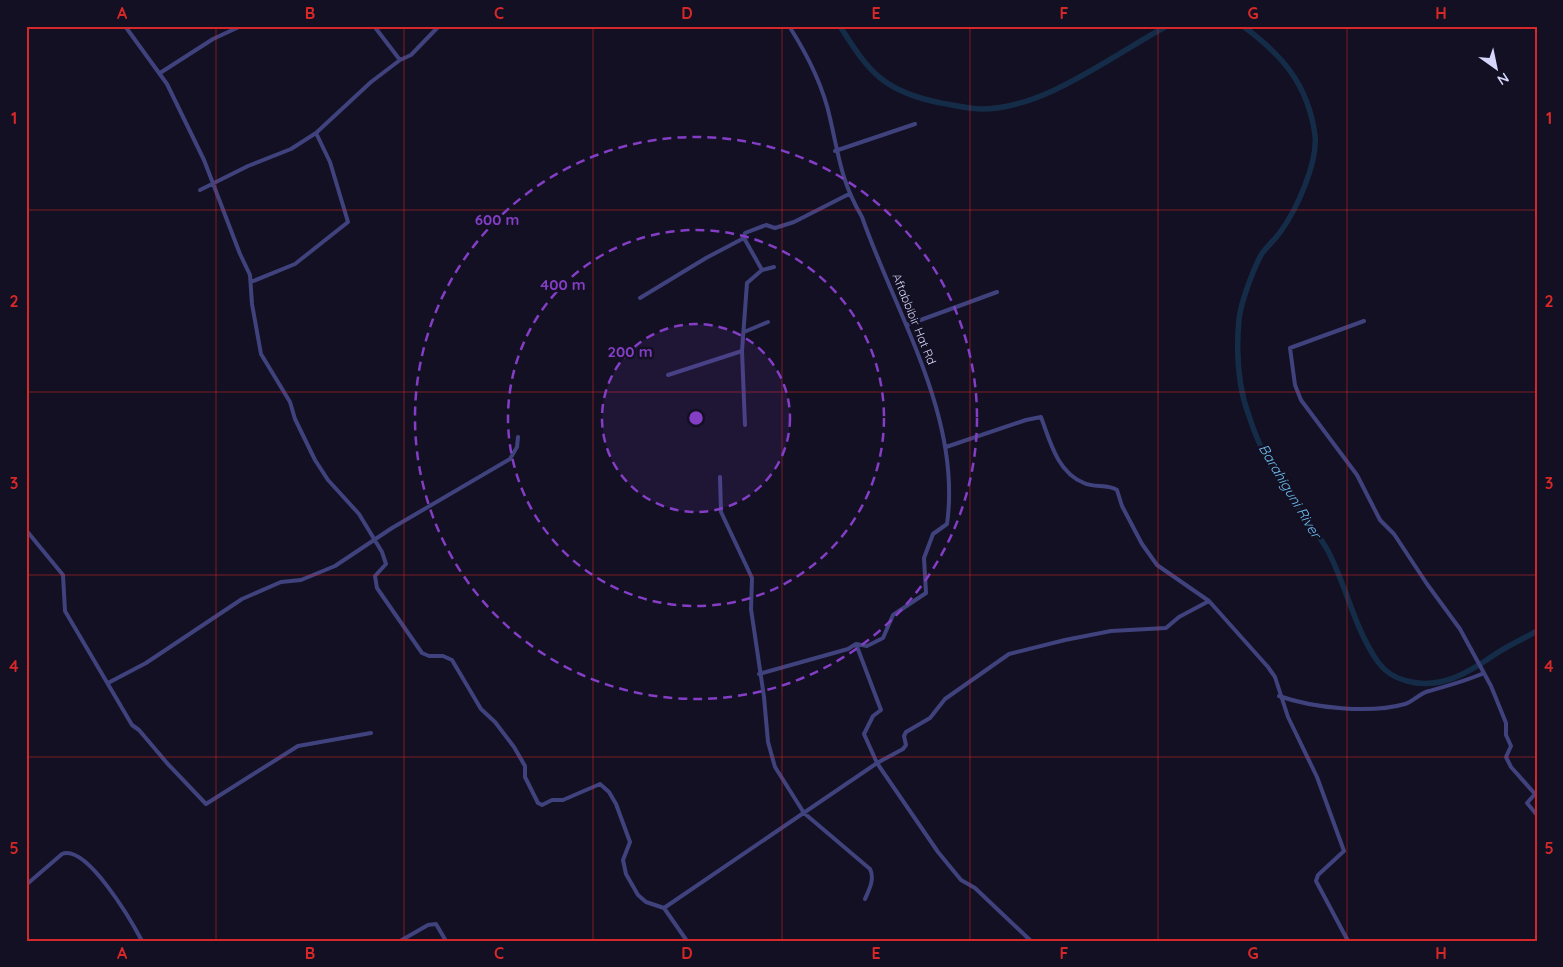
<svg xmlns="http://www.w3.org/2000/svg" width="1563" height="967" viewBox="0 0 1563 967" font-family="Quicksand,sans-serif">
  <rect width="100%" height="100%" fill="#121022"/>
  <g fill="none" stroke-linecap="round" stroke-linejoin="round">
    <path stroke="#152c48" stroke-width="5.5" d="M840,26c29,47 45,66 101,77 13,2 27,6 41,6 63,0 132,-55 185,-83
      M1243,26c39,29 65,58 72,109 3,27 -18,74 -34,96 -6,9 -14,15 -20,24 -8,15 -20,47 -22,64 -3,33 -2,65 10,97 8,25 21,51 35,73 14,21 32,40 44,62 19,36 26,77 50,111 7,10 17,16 29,19 33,9 61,-8 87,-26 13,-9 29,-16 43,-24"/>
    <path stroke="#40427d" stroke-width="4" d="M125,26l42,58 37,76 36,94 10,21 2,29 9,50 29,48 5,17 20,41 13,20 31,34 23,38 4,12 -11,12 2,12 45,65 7,3h14l9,4 29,49 14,13 19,25 11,19v11l13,26 4,2 10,-5h11l37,-16 9,8 7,12 14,38 -7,18 3,14 12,21 8,7 18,6 23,33
      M374,26l26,34
      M789,26c18,28 34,60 41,92 9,39 11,63 32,99 34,97 100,201 85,307l-14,10 -9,24 2,35 -33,22 -10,23 -16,8 -11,-2
      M160,73l53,-34 28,-13
      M835,151l80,-27
      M200,190l48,-24 43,-17 25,-16 55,-51 29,-22 11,-5 28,-29
      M744,238l1,-5 21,-8 9,3 19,-6 55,-28
      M251,282l44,-18 53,-42 -18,-60 -14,-29
      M640,298l66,-40 38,-20 18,32
      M1364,321l-74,27 5,37 6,15 56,75 23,45 14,14 33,50 33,45 31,57 15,37v12l5,11 -5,11 5,10 24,27
      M907,325l90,-33
      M744,332l24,-10
      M668,375l74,-24
      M745,425l-3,-74 5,-68 15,-13 12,-3
      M946,447l80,-27 15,-3c9,24 16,55 43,66 10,5 24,1 33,7l5,16 20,38 15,21 52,36 59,66 7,10 13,40 29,60 27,74 -26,24 -2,6 32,60
      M720,477l1,35 31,66 -1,31 13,88 4,45 7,25 29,46 66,56c5,10 -1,21 -5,30
      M26,530l37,45 2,36 67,114 7,5 28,33 39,41 92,-58 73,-13
      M856,644l25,66 -8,6 -9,18 13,29 61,89 23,28 14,8 56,53
      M759,674l89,-25 8,-5
      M108,683l38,-20 96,-64 39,-17 20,-2 34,-14 57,-38 118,-69 7,-12 1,-10
      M1279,696c34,12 91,18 126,8 9,-3 15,-11 24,-13 18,-5 37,-10 55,-18
      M1535,794l-8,9 10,12
      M26,885l36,-31c25,-10 70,68 80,87
      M664,908l213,-145 26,-14 3,-4 -2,-9 2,-4 24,-14 15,-19 64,-45 56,-14 46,-9 55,-3 13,-11 30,-16
      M400,941l28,-16 8,-1 10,17"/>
  </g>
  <path fill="none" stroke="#d62828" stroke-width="1" stroke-opacity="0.55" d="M216,26v915M404,26v915M593,26v915M782,26v915M970,26v915M1158,26v915M1347,26v915M26,210h1511M26,392h1511M26,575h1511M26,757h1511"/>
  <circle cx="696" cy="418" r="94" fill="#843dc5" fill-opacity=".12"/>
  <g fill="none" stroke="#843dc5" stroke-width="2.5" stroke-dasharray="9 6">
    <circle cx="696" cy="418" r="94"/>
    <circle cx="696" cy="418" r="188"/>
    <circle cx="696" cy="418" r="281"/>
  </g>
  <g text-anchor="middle" stroke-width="5" stroke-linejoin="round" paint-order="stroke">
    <g font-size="12" fill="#d7d6fb" stroke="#121022">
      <text transform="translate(914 319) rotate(68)" y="4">Aftabbibir Hat Rd</text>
    </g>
    <g font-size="14" font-style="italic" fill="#6ebdf0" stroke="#121022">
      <text transform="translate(1290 491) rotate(59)" y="5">Barahiguni River</text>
    </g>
  </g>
  <circle cx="696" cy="418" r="8" fill="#843dc5" stroke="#121022" stroke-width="2.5"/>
  <g font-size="15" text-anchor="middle" font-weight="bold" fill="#843dc5" stroke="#121022" stroke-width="5" stroke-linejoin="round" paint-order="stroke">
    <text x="497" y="225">600 m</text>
    <text x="563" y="290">400 m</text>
    <text x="630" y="357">200 m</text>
  </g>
  <rect width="1563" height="967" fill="none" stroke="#121022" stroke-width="55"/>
  <g transform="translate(1496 68) rotate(147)" stroke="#121022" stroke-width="4" paint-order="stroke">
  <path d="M0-4L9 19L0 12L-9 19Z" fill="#d7d6fb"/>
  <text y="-8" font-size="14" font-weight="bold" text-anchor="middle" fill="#d7d6fb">N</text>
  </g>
  <rect x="28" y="28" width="1508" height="912" fill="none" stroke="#d62828" stroke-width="2"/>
  <g font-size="16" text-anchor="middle" font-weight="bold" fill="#d62828">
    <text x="122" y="19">A</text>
    <text x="310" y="19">B</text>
    <text x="499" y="19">C</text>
    <text x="687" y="19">D</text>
    <text x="876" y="19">E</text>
    <text x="1064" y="19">F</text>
    <text x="1253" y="19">G</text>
    <text x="1441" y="19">H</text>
    <text x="14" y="124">1</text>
    <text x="1549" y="124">1</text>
    <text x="14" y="307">2</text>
    <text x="1549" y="307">2</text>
    <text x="14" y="489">3</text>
    <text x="1549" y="489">3</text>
    <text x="14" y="672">4</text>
    <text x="1549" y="672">4</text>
    <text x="14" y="854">5</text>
    <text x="1549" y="854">5</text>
    <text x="122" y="959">A</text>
    <text x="310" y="959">B</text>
    <text x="499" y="959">C</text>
    <text x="687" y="959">D</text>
    <text x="876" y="959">E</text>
    <text x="1064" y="959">F</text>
    <text x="1253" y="959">G</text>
    <text x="1441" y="959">H</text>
  </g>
</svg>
